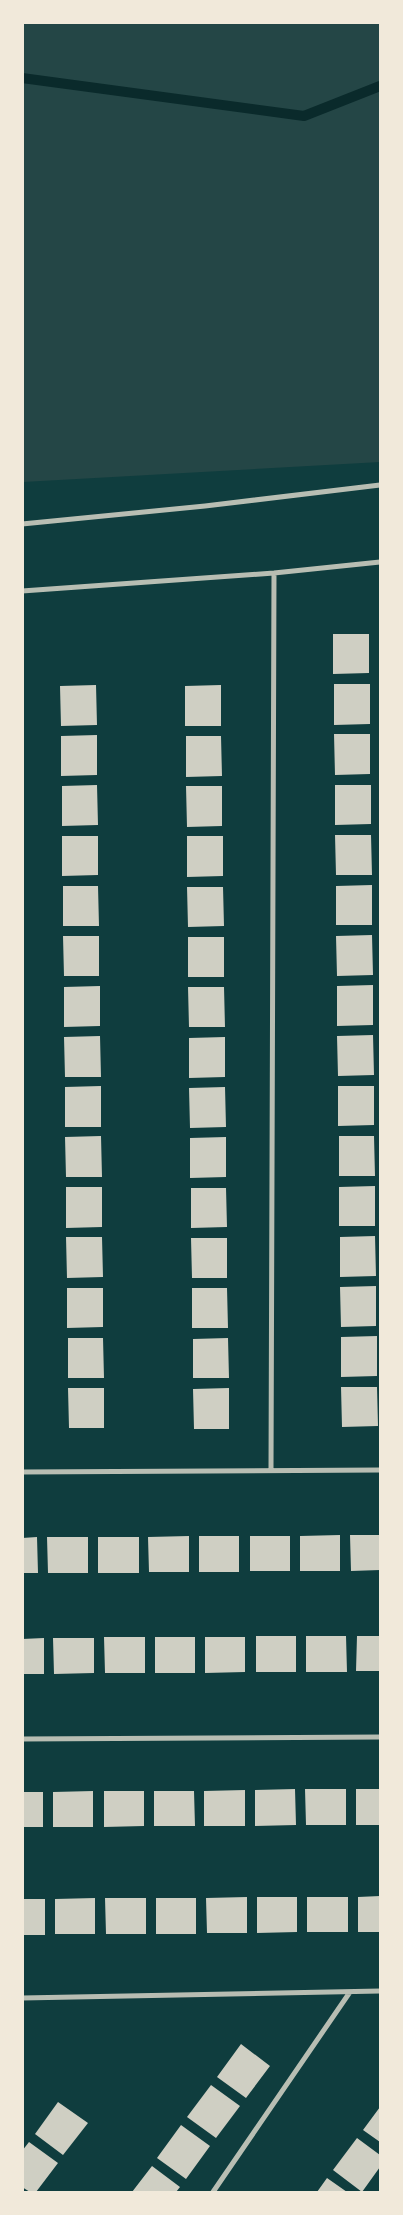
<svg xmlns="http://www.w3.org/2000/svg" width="403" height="2215" viewBox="0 0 403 2215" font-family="Montserrat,sans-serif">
  <rect width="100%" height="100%" fill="#0f3d3e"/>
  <path fill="#244646" d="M23,22l357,1v439l-357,20z"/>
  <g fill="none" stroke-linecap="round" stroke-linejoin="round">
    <path stroke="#0a2a2b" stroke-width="10" d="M22,78l282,38 76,-30"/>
  </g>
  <path fill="#cfcfc3" d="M333,634h36v39l-36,1z
    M334,684h36v40l-36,1z
    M96,685l1,40 -36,1 -1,-40z
    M221,685v41h-36v-40z
    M334,734h36v40l-35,1z
    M97,735v40l-36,1v-40z
    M186,736h35l1,40 -36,1z
    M97,785l1,40 -36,1v-40z
    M335,785h36v39l-36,1z
    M186,786h36v40l-35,1z
    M335,835h36l1,40h-36z
    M62,836h36v39l-36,1z
    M187,836h36v40l-36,1z
    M372,885v40h-36v-39z
    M63,886h35l1,40h-36z
    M187,887h36l1,39 -36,1z
    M372,935l1,40 -36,1 -1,-40z
    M63,936h36v40h-35z
    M188,937h36v40h-36z
    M373,985v40l-36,1v-40z
    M100,986v40l-36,1v-40z
    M188,987h36l1,40h-36z
    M373,1035l1,40 -36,1 -1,-40z
    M100,1036l1,41h-36l-1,-40z
    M225,1037v40l-36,1v-40z
    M101,1086v41h-36v-40z
    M338,1086h36v39l-36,1z
    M225,1087l1,40 -36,1 -1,-40z
    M101,1136l1,41h-36l-1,-40z
    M339,1136h35l1,40h-36z
    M226,1137v40l-36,1v-40z
    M375,1186v40h-36v-39z
    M66,1187h36v40l-36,1z
    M191,1188h35l1,39 -36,1z
    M375,1236l1,40 -36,1v-40z
    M66,1237h36l1,40 -36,1z
    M191,1238h36v40h-35z
    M376,1286v40l-35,1 -1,-40z
    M67,1288h36v39l-36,1z
    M192,1288h35l1,40h-36z
    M377,1336v40l-36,1v-40z
    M68,1338h35l1,40h-36z
    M228,1338l1,40h-36v-39z
    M341,1387h36l1,39 -36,1z
    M68,1388h36v40h-35z
    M229,1388v41h-35l-1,-40z
    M340,1535v36h-40v-35z
    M350,1535h30v35l-29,1z
    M189,1536v36h-40l-1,-35z
    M199,1536h40v36h-40z
    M250,1536h40v35h-40z
    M37,1537l1,36h-16v-35z
    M47,1537h41v36h-40z
    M98,1537h41v36h-41z
    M256,1636h40v36h-40z
    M306,1636h40l1,36h-41z
    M357,1636h23v35h-24z
    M104,1637h41v36h-40z
    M155,1637h40v36h-40z
    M205,1637h40v35l-40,1z
    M44,1638v36h-22v-35z
    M53,1638h41v35l-40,1z
    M295,1789l1,36 -41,1v-36z
    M305,1789h41v36h-40z
    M356,1789h24v36h-24z
    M245,1790v36h-41v-35z
    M93,1791v36h-40v-35z
    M104,1791h40v35l-40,1z
    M154,1791h40l1,35h-41z
    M22,1792h21v35h-21z
    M380,1896v36h-22v-35z
    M247,1897v36h-40l-1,-35z
    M257,1897h40v35l-40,1z
    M307,1897h41v35h-41z
    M95,1898v36h-40v-35z
    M105,1898h41v36h-40z
    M156,1898h40v36h-40z
    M22,1899h23v36h-23z
    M241,2044l29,22 -24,32 -29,-21z
    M211,2085l29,21 -24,32 -29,-21z
    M58,2102l30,21 -25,32 -28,-21z
    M380,2107v35l-17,-12z
    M181,2125l29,21 -24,33 -29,-21z
    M357,2138l23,17v12l-18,25 -29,-22z
    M29,2142l29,21 -22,29h-6l-8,-5v-36z
    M152,2166l28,21 -4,5h-44z
    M327,2178l20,14h-30z"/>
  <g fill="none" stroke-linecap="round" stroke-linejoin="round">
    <path stroke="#b8beb3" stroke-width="5" d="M22,524l183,-18 175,-21
      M22,591l252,-18 106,-11
      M271,1470l3,-897
      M22,1472l358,-2
      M22,1739l358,-2
      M22,1998l358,-7
      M213,2192l137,-200"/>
  </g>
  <rect width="403" height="2215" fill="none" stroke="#f1e9da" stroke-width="48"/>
</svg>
